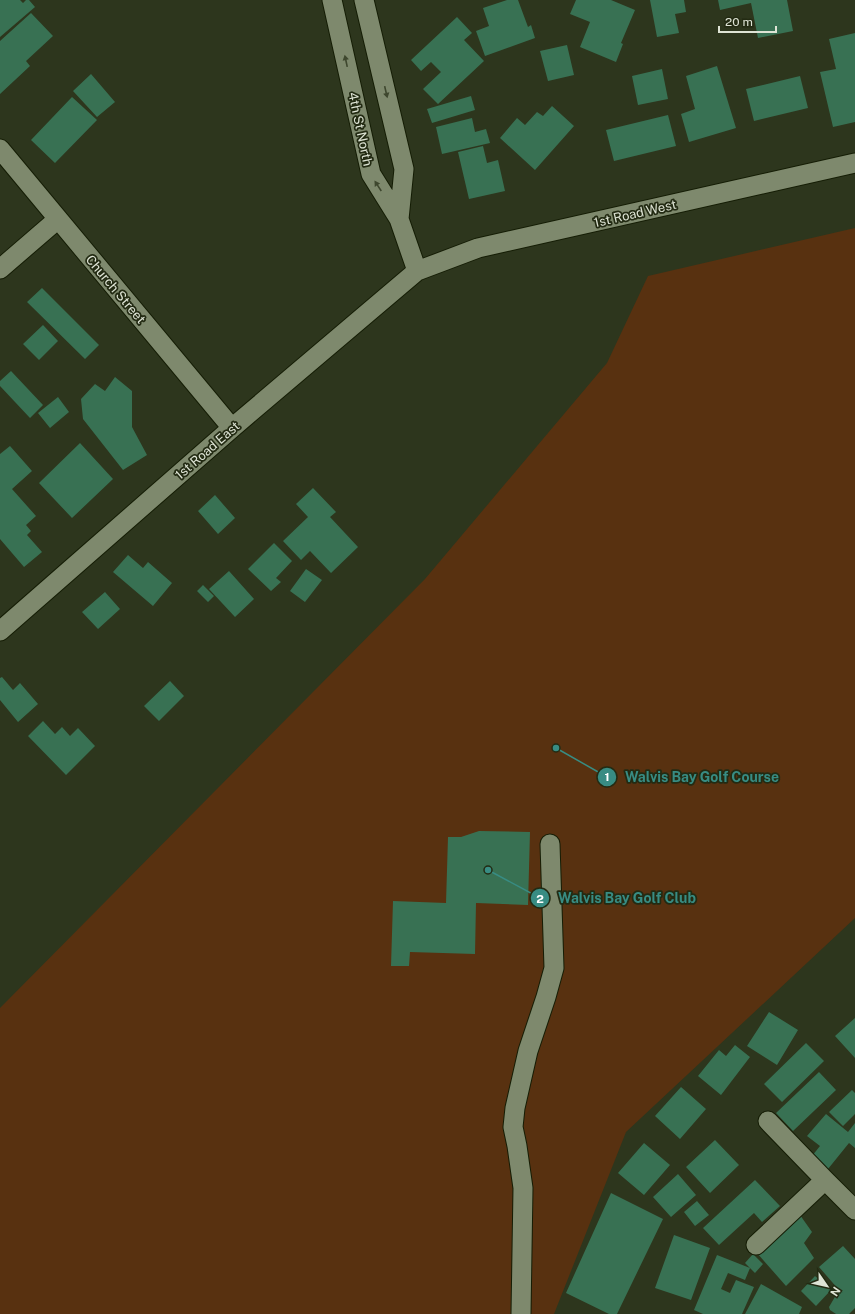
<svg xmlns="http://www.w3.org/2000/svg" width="855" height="1314" viewBox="0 0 855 1314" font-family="'Public Sans',sans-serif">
  <rect width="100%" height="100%" fill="#2d361d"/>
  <path fill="#583110" d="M855,228v690l-229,214 -72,182h-554v-306l425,-429 182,-216 41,-87z"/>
  <path fill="#387153" d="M0,0h20l3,3 3,-3h3l6,7 -35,30z
    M507,0h11l10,27 3,-2 4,13 -50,18 -9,-25 13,-5 -6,-18z
    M576,0h35l24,10 -14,33 2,1 -7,18 -36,-15 10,-25 -20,-8z
    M650,0h34l2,12 -11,2 4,19 -22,4z
    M718,0h69l6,31 -35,7 -7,-35 -31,7z
    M31,13l22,23 -27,25 4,5 -30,28v-53z
    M457,17l15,16 -8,7 20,21 -46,43 -15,-15 18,-17 -10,-10 -10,9 -10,-11z
    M855,33v89l-22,5 -13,-55 16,-3 -7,-30z
    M567,45l7,30 -26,6 -8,-30z
    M717,66l19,62 -47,14 -8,-28 14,-5 -9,-33z
    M662,69l6,30 -30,6 -6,-29z
    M91,74l24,28 -18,15 -24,-26z
    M800,76l8,32 -54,13 -8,-32z
    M471,96l4,14 -43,13 -5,-14z
    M72,97l25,23 -42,43 -24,-23z
    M552,106l22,20 -39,44 -35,-32 17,-20 8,7 12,-13 6,4z
    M668,115l8,31 -62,15 -8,-31z
    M472,118l3,14 11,-3 4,14 -48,11 -6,-27z
    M483,146l4,17 11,-3 7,31 -36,8 -11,-47z
    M42,288l57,57 -14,14 -58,-57z
    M43,325l15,16 -19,19 -16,-16z
    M11,371l32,34 -13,13 -30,-32v-5z
    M115,377l17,14v36l15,28 -24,15 -40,-51 -2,-20 14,-15 10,7z
    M58,397l11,15 -19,16 -12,-15z
    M80,443l33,36 -41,39 -33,-35z
    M10,446l22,25 -20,18 24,27 -10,9 5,6 -4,4 15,17 -18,15 -24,-28v-85z
    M313,488l23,24 -6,5 28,30 -27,26 -21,-22 -9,9 -18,-19 25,-24 -12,-13z
    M215,495l20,23 -17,16 -20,-23z
    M274,543l18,18 -16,17 5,4 -10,9 -23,-22z
    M128,555l15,13 5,-6 24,21 -19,23 -40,-34z
    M306,569l16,11 -17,22 -15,-11z
    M229,571l25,28 -19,18 -26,-28z
    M203,585l11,11 -6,6 -11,-11z
    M105,592l15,17 -22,20 -16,-17z
    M2,677l11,13 7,-7 18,21 -20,18 -18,-22v-22z
    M170,681l14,15 -25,25 -15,-15z
    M43,721l12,13 7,-7 8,9 8,-8 17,18 -29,29 -38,-39z
    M479,831l51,1 -2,73 -52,-2 -1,51 -65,-2 -1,14h-18l2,-65 53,2 2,-66h13z
    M769,1012l29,18 -21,35 -30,-19z
    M855,1018v40l-20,-22z
    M806,1043l18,18 -42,41 -18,-18z
    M735,1045l15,12 -29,38 -23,-19 21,-26 7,6z
    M819,1072l17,18 -43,41 -17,-18z
    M681,1087l25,22 -26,30 -25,-23z
    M852,1090l3,3v21l-12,12 -14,-14z
    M826,1114l22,18 7,-9v25l-6,-5 -21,26 -16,-13 8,-10 -13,-10z
    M715,1140l24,25 -29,28 -24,-26z
    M644,1143l26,22 -26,30 -26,-22z
    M678,1174l18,21 -25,22 -18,-20z
    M755,1180l25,26 -18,16 -8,-9 -35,32 -16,-17z
    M611,1193l52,26 -46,95h-8l-43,-21z
    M697,1201l12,14 -14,11 -11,-14z
    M800,1215l12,17 -8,11 10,15 -28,28 -29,-33z
    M674,1235l36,13 -19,52 -36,-12z
    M843,1246l12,13v49l-6,6h-13l-6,-4 -1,-3 10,-17 -20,-23z
    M753,1254l10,10 -8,9 -10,-10z
    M717,1255l33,13 -5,12 -17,-7 -7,16 9,4 6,-13 18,7 -12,27h-39l-9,-4z
    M815,1276l16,14 -15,16 -15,-15z
    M761,1284l41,23 -3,7h-54z"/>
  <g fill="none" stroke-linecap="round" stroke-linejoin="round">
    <defs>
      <path id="minor" d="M332,0l39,174 28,45 18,52
        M364,0l40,169 -5,50
        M0,149l232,279
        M0,269l58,-50
        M0,631l232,-203 185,-157 61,-23 377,-85
        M768,1121l57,59 30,30
        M756,1245l69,-65
        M521,1314l2,-126 -6,-42 -4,-19 2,-19 13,-57 18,-54 8,-29 -4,-124"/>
    </defs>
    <use href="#minor" stroke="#151d05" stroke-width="21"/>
    <use href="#minor" stroke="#7e896d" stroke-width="19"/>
  </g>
  <defs><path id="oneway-solid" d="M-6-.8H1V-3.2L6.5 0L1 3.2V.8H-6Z"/></defs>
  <g fill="#3e472e">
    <use href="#oneway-solid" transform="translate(346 61) rotate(-102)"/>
    <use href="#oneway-solid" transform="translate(386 92) rotate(77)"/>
    <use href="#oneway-solid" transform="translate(378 186) rotate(-123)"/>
  </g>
  <g text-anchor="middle" stroke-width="3.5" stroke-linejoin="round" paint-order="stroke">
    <g font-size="13" fill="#dee4d5" stroke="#232b13">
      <text transform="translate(361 129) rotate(78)" y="5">4th St North</text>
      <text transform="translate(635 213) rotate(-13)" y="5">1st Road West</text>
      <text transform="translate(116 289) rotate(50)" y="5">Church Street</text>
      <text transform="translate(207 450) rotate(-41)" y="5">1st Road East</text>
    </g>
  </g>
  <path fill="none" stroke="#388c83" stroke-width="1.5" d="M556 748L607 777M488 870L540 898"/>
  <g fill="#388c83" stroke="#232b13" stroke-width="1.5">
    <circle cx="556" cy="748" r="4"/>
    <circle cx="488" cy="870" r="4"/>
    <circle cx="607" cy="777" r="10"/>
    <circle cx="540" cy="898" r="10"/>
  </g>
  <g font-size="12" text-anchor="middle" font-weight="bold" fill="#fff">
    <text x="607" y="781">1</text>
    <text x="540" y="903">2</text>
  </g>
  <g font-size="14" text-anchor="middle" font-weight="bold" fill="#388c83" stroke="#232b13" stroke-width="3.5" stroke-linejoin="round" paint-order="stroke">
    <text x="702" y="782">Walvis Bay Golf Course</text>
    <text x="627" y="903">Walvis Bay Golf Club</text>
  </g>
  <g transform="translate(827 1286) rotate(124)" stroke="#232b13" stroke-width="3" paint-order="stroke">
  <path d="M0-3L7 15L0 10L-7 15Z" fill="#dee4d5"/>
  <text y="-6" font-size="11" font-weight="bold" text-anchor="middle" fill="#dee4d5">N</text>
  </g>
  <path d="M719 26v6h57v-6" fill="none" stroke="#dee4d5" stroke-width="2"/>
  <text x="725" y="26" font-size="12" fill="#dee4d5" stroke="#232b13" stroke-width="3" paint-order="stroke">20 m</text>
</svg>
